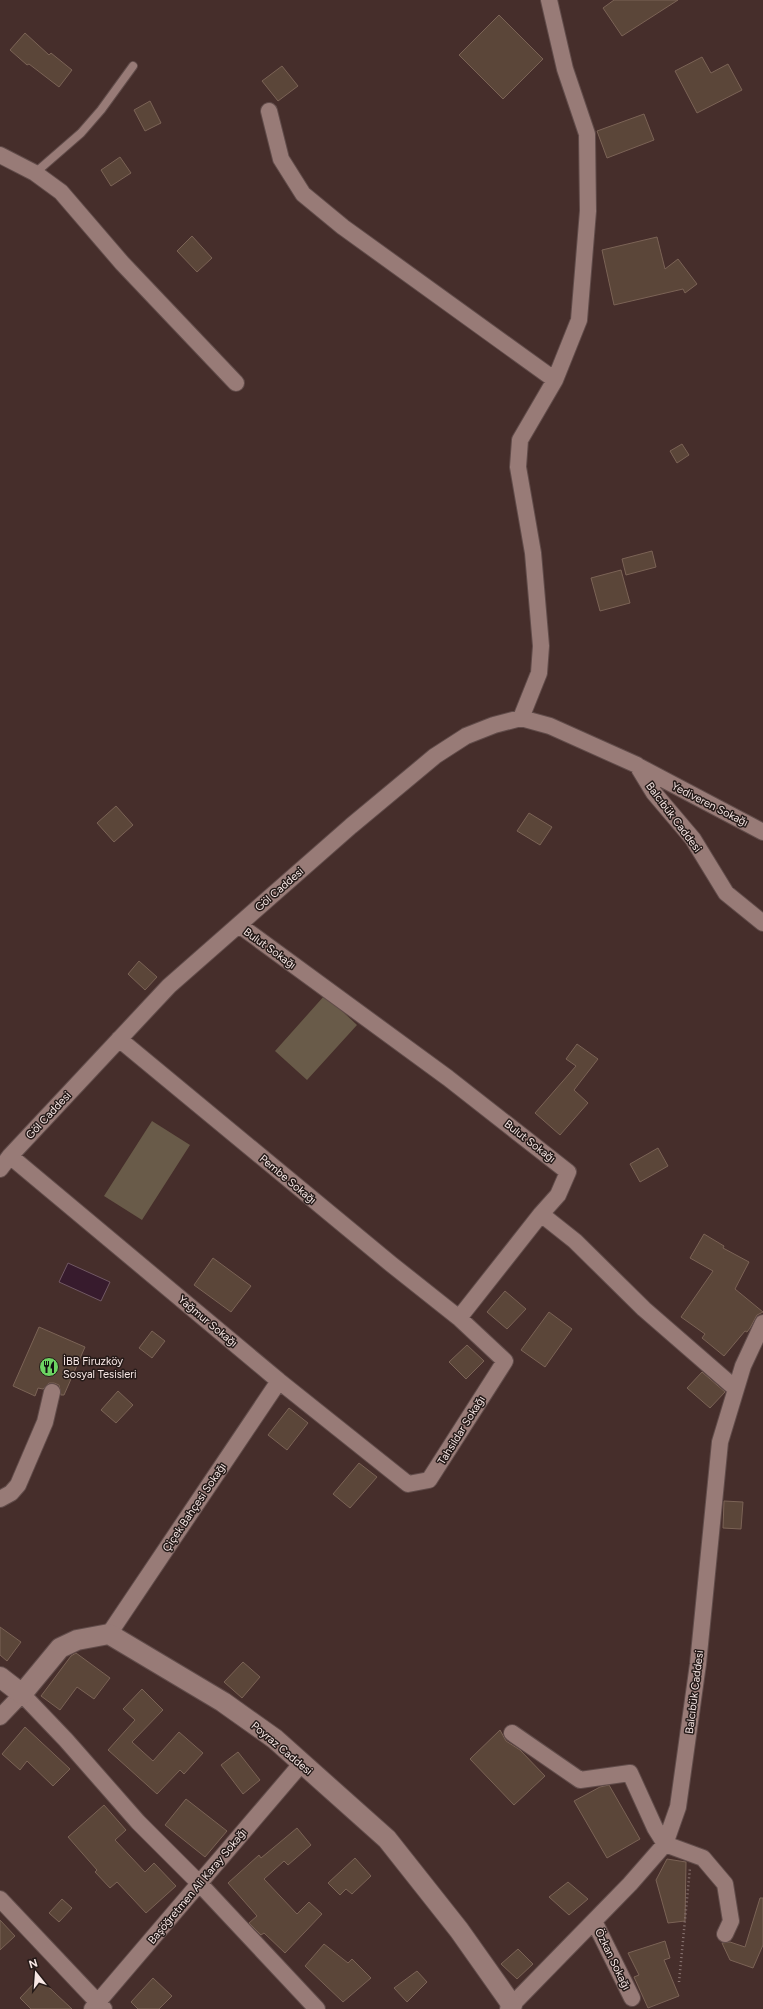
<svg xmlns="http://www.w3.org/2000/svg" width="763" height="2009" viewBox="0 0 763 2009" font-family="Figtree,sans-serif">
  <rect width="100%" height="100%" fill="#462e2b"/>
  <path fill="#695b49" d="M325,995l32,30 -50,55 -32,-29z
    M152,1121l38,24 -48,75 -38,-24z"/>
  <path fill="#371b2d" stroke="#715864" d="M68,1263l42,19 -9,19 -42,-19z"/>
  <path fill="#5b4639" stroke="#7b6356" d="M614,0h64l-56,36 -19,-28z
    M499,15l44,44 -40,40 -44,-44z
    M25,33l24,22 2,-2 21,17 -13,17 -30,-23 -2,1 -17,-15z
    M702,57l9,16 17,-9 14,26 -45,23 -22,-42z
    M282,66l16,20 -20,15 -16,-20z
    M150,101l11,22 -16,8 -11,-21z
    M644,114l10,26 -47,18 -10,-27z
    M120,157l11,16 -20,13 -10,-16z
    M192,236l20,22 -15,14 -20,-21z
    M657,237l8,32 13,-10 19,25 -12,9 -2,-4 -69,16 -12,-55z
    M682,444l7,11 -12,8 -7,-12z
    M652,551l4,16 -30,8 -4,-16z
    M621,570l9,33 -30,8 -9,-33z
    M116,806l17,19 -19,17 -17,-19z
    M529,813l23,14 -12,18 -23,-14z
    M139,961l18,16 -12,13 -17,-16z
    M577,1044l21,15 -24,31 14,13 -28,32 -25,-22 41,-47 -10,-7z
    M658,1148l10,18 -28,16 -10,-18z
    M704,1234l20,12 -1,2 26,14 -14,27 28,23 -6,3 -7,13 -3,4 -2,-1 -21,25 -22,-18 3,-4 -24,-17 32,-46 -23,-13z
    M213,1258l38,28 -20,26 -37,-27z
    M505,1291l21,18 -19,20 -20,-17z
    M549,1312l23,17 -27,38 -24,-17z
    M39,1327l46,20 -21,48h-3l-2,-10 -5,-2h-5l-6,6 -5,-1 -3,8 -22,-10z
    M152,1331l13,10 -13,17 -13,-10z
    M467,1345l17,16 -18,18 -17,-17z
    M702,1372l23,20 -15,16 -23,-20z
    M118,1391l15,14 -17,18 -15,-13z
    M289,1408l19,15 -21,27 -19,-15z
    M359,1463l18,14 -27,31 -17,-14z
    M724,1501l19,1 -2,27 -18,-1z
    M0,1627l21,15 -14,19 -7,-6z
    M76,1653l34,25 -16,21 -17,-12 -17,23 -19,-14 30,-40z
    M243,1662l17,15 -18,21 -18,-16z
    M142,1689l21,21 -31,32 21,19 26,-29 24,21 -19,21 -4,-4 -23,24 -49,-44 27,-30 -12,-11z
    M25,1727l45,42 -17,17 -26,-25 -7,9 -18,-16z
    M500,1730l6,11 14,9 25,26 -31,29 -44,-46z
    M238,1752l22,28 -17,14 -22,-29z
    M609,1785l31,54 -33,19 -33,-57 26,-14z
    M186,1799l41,32 -22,26 -40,-32z
    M104,1805l22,25 -11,10 30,32 9,-9 22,23 -30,27 -29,-31 -7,6 -15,-16 2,-2 -29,-33z
    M297,1828l14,17 -23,20 -4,-4 -20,18 33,35 12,-12 13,12 -37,39 -21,-20 -3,2 -12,-12 8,-7 -29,-33 31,-28 2,3z
    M355,1858l16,18 -19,18 -6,-5 -6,6 -12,-12z
    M667,1859l19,3 -1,59 -17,2 -12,-43z
    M568,1882l20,17 -19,16 -20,-18z
    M760,1898h3v47l-10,23 -23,-8 -8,-17 8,-1 15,5z
    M62,1899l10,9 -13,14 -10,-9z
    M0,1920l15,16 -15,14z
    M665,1941l5,17 -6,2 15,36 -31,12 -14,-31 5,-2 -11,-22z
    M324,1944l24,19 4,-4 19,19 -28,24 -38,-36z
    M518,1949l15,15 -16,15 -16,-15z
    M417,1971l10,11 -20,20 -13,-14z
    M39,1978l33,31h-41l-11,-11z
    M153,1978l19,18 -13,13h-21l-7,-7z"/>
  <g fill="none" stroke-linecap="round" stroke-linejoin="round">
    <defs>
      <path id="service" d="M35,173l46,-40 20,-23 32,-44"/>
      <path id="minor" d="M269,111l12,48 22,35 40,33 212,153
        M0,155l35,18 26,19 61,71 114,120
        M521,718l18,-45 2,-27 -8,-93 -15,-86 2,-27 35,-60 24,-60 9,-109 -1,-77 -22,-65 -16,-69
        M638,766l125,66
        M239,925l209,153 120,94 -10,23 -17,19 34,27 69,68 92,80
        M10,1156l269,225 129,103 21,-4 76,-119 -46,-43 -68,-54 -272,-225
        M0,1169l10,-13 159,-170 182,-160 84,-70 31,-20 28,-11 27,-7 29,8 87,39 17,28 39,46 33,54 37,30
        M459,1318l82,-104
        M0,1499l11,-6 7,-8 27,-63 7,-30
        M109,1634l170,-253
        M0,1717l22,-23 44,46 72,82 61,61 118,126
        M512,1733l68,47 50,-7 25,55 10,16 38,14 22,26 6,37 -6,13
        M0,1899l104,110
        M594,1921l38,77
        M92,2009l210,-246
        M508,2009l122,-125 35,-40 13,-37 20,-143 22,-222 23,-76 20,-43"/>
      <path id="tertiary" d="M0,1677l22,17 38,-46 17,-8 32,-6 114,68 52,37 112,100 72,91 53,75"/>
    </defs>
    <use href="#service" stroke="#614c4a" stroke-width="10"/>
    <use href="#minor" stroke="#614c4a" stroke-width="18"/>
    <use href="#tertiary" stroke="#614c4a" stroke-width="22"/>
    <path stroke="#8c7774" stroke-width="2.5" stroke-dasharray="1 3" stroke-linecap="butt" d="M679,1982l11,-114"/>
    <use href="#service" stroke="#987b77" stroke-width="8"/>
    <use href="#minor" stroke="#987b77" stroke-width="16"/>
    <use href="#tertiary" stroke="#987b77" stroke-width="20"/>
  </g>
  <defs>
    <symbol id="restaurant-disc" viewBox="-11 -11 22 22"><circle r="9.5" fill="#6cd362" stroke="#251a18"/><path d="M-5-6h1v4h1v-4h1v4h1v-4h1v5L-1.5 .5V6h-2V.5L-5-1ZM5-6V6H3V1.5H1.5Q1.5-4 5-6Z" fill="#111"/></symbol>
  </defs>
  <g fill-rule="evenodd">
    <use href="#restaurant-disc" x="38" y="1356" width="22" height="22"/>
  </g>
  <g text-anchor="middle" stroke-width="3" stroke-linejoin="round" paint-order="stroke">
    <g font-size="11" fill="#f7e7e5" stroke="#251a18">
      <text transform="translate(710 804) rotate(27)" y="4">Yediveren Sokağı</text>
      <text transform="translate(674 817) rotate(53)" y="4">Balcıbük Caddesi</text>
      <text transform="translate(279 889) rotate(-41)" y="4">Göl Caddesi</text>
      <text transform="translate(270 948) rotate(36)" y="4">Bulut Sokağı</text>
      <text transform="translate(48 1115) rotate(-47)" y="4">Göl Caddesi</text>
      <text transform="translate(530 1141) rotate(38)" y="4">Bulut Sokağı</text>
      <text transform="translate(288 1179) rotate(40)" y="4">Pembe Sokağı</text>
      <text transform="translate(208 1321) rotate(40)" y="4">Yağmur Sokağı</text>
      <text transform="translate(461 1430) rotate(-58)" y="4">Tahsildar Sokağı</text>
      <text transform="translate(194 1507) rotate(-56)" y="4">Çiçek Bahçesi Sokağı</text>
      <text transform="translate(694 1692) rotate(-83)" y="4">Balcıbük Caddesi</text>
      <text transform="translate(282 1748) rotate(40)" y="4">Poyraz Caddesi</text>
      <text transform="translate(197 1886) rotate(-50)" y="4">Başöğretmen Ali Karay Sokağı</text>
      <text transform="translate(613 1959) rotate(64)" y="4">Özkan Sokağı</text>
    </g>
    <g font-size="11" fill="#f7e7e5" stroke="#251a18" text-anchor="start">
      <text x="63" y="1365">İBB Firuzköy<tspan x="63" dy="13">Sosyal Tesisleri</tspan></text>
    </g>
  </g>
  <g transform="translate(36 1973) rotate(343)" stroke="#251a18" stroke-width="3" paint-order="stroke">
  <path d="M0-3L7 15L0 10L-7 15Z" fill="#f7e7e5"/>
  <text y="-6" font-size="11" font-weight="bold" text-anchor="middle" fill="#f7e7e5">N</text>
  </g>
</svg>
